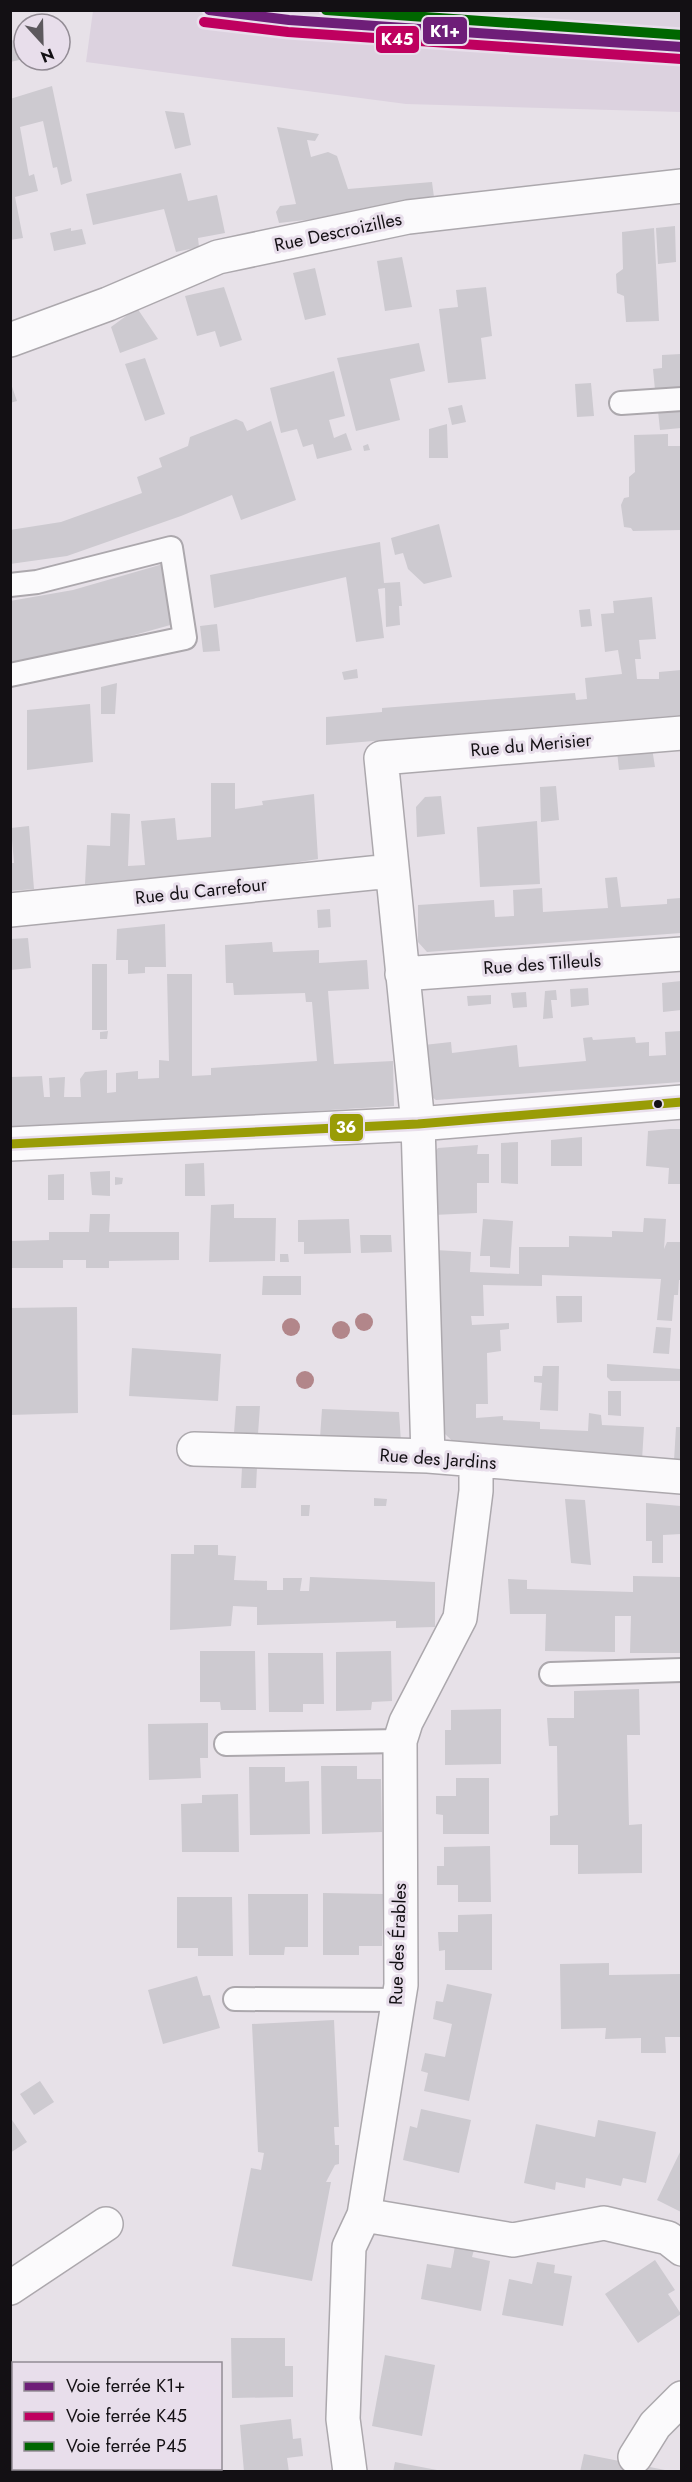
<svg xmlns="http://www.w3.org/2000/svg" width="692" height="2482" viewBox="0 0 692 2482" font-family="Jost,sans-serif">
  <rect width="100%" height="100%" fill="#e7e1e8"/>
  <path fill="#dcd2df" d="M93,11h588v101l-275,-8 -320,-42z"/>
  <path fill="#cdcad0" d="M24,37v22l-14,3v-21z
    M52,86l20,95 -11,4 -4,-18 -4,1 -10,-47 -23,6 9,49 5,-2 4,17 -23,6 8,41 -13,2v-141z
    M165,111l19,2 7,32 -16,4z
    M277,127l42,7 -4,7 -8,-1 4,17 17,-5 9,4 11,33 84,-7 3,23 -156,18 -3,-11 4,-6 16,-2z
    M181,173l7,28 29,-6 8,38 -27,5 1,9 -23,5 -12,-43 -71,16 -7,-31z
    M675,226l1,36 -18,2 -2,-36z
    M71,228v3l11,-2 4,15 -32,7 -4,-18z
    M654,228l5,93 -33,1 -2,-26 -7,-3 -1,-19 7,-5 -1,-37z
    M402,257l10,50 -27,4 -8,-50z
    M315,268l11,47 -21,5 -12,-47z
    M224,287l18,53 -22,7 -5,-16 -18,5 -12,-40z
    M486,287l6,49 -11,2 5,41 -38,4 -9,-74 19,-2 -2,-17z
    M137,308l21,31 -38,14 -9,-26z
    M419,343l6,28 -35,8 10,41 -44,11 -19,-73z
    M681,354v35l-26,1 -2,-21 9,-1v-13z
    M145,358l20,56 -20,7 -20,-57z
    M334,371l11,45 -16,4 5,18 12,-5 6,17 -35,9 -4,-15 -10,3 -6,-18 -16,4 -11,-45z
    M10,381l7,20 -7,2z
    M591,383l3,33 -17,1 -2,-33z
    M462,405l4,17 -14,3 -4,-17z
    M681,407v21l-21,2 -2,-19z
    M236,419l7,3 4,9 24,-10 25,79 -55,20 -9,-25 -51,21 -114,40 -57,8v-34l51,-8 81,-29 -5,-16 25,-10 -3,-9 29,-12 2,-9z
    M447,424l1,34h-19v-29z
    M668,434v12h13v84l-48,1 -2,-3 -7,-1 -3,-22 3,-7 5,-1v-20l6,-5 -1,-37z
    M368,444l2,6 -6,1 -1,-5z
    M439,524l13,53 -28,7 -16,-15 -5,-16 -8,2 -4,-17z
    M380,542l4,41 16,-1 2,24h-3l1,19 -14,2 -1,-39 -7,1 6,49 -28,4 -10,-65 -132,31 -4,-33z
    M163,564l11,60 -83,23 -81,15v-61l63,-11z
    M652,597l4,42 -17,1 2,19h-6l2,20h22v-7l22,-2v45l-355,30v-28l56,-5v-4l193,-15 1,7 11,-1 -2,-21 37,-4 -4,-24 -13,2 -4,-38 13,-1 -1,-12z
    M590,609l2,17 -11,1 -2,-17z
    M217,624l3,27 -17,1 -3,-26z
    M357,669l1,9 -14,2 -2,-8z
    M117,683l-2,31h-14v-27z
    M90,704l3,58 -66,8v-60z
    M652,748l3,19 -36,3 -2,-19z
    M211,783h24v26l28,-4 -1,-4 52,-7 4,65 -81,13 -41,1v6l-35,4v-6l-76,7 2,-39 23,1 1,-33 19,1 -2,52 17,-1 -4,-44 34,-3 2,22 34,-3z
    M556,786l3,34 -18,2 -1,-35z
    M441,796l4,38 -28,3 -1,-30 9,-10z
    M537,821l3,63 -60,3 -3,-60z
    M29,826l5,63 -24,2v-28h4l-3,-35z
    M617,877l4,30 46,-3v-5l14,-1v35l-254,19 -9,-10v-37l76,-5 1,17 19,-1 -1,-26 29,-2 1,24 65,-4 -3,-30z
    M330,909l1,18 -13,1 -1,-18z
    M165,924l1,43h-21v6l-17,1v-14h-12l1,-31z
    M28,938l3,30 -21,2v-31z
    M272,942l1,10 46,-2v13l48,-3 2,29 -41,2 6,73 59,-3 1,45 -384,24v-53l32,-1 2,21h6l-1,-19 16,-1 -1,20h17l-1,-18 5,-7 22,-2v23l9,-1v-19l22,-2v8l21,-1v-18l10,1 -2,-87h25v102l19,-1v-7l106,-7 -5,-59h-6l-1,-9 -71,2 -1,-12h-7l-1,-38z
    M92,964h15v66h-15z
    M681,981v29l-18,2 -1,-29z
    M588,988l1,17 -18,2 -1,-18z
    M556,990l1,10h-6l2,18 -10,1 2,-28z
    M526,992l1,15 -14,1 -2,-15z
    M491,995v9l-23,2 -1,-10z
    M108,1031l-1,8h-7v-7z
    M681,1031v51l-245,18 -9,-7 -3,-48 27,-3 1,11 65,-8 2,22 67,-6 -3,-23 9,-1 1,3 42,-3 1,6 13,-1v14l17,-1 -1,-23z
    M670,1129h11v55h-13l1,-16 -23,-2 2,-35z
    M582,1137v29h-31v-26z
    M518,1142v42l-17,-1v-40z
    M478,1145l-1,9h12v29h-12v30l-44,2 -3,-58 8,-9z
    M204,1163l1,33h-20v-32z
    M110,1171v25l-18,-1 -2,-23z
    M64,1174v26h-16v-25z
    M115,1177l8,1 -1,6 -7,1z
    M234,1204v14h42l-1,43 -66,1 2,-57z
    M90,1214h20l-1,18h70v28l-70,1v7h-23v-8h-23v8h-53v-27l39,-1v-8h40z
    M644,1218l22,1 -2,30 3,-7h14v38h-2l-1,15h-4l-2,26 -15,-1 4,-41 -119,-4v11l-59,-1 1,31h-13l1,9 37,-2v6l-9,1 1,21 -14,2 1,51h-12v14l27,-2v4l37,2v7l48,2 1,-18 12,2 1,10 42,2 -2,33 -179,-9 -18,-17 -10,-184 36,2 -1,20 49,2v-27h50v-11l43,1v-6l31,1z
    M349,1219l2,34 -47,1v-12h-6v-22z
    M483,1219l30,2 -3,47 -20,-1v-11h-10z
    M360,1235h31l1,17 -31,1z
    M280,1254h8l1,8h-9z
    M263,1276h38v19h-39z
    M556,1296h26v26l-25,1z
    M77,1307l1,106 -68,2v-107z
    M656,1327l15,1 -2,26 -16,-1z
    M132,1348l89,6 -3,47 -89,-5z
    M607,1364l74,5v12h-70l-4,-4z
    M543,1366h16l-1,45 -18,-1 2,-27 -8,-1v-6h8z
    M608,1391h13v25l-13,-1z
    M236,1406h24l-2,28 -24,-1z
    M322,1409l77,3 2,30 -81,-4z
    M676,1427h5v35l-7,-1z
    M242,1467h15l-1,21h-15z
    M374,1498l13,1 -1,7h-12z
    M565,1499l20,1 6,65 -20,-2z
    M646,1503l35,3v28l-18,1v28h-11v-22h-6z
    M301,1505h9l-1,11h-8z
    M194,1545h24v10l18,1 -2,24 33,1v9h16v-12h19l-2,13h9l1,-14 125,5v45l-39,1v-7l-139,4v-18l-24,-1 -2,20 -61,4 1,-76h23z
    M633,1576l48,1v76h-51l1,-37h-16v36l-70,-1 1,-37h-36l-2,-35 19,1v9l106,3z
    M200,1651h55l1,59h-35l-1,-8h-20z
    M391,1651l1,50 -20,1 -1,8 -35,1v-59z
    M268,1653h55l1,51h-21v8h-34z
    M639,1689l1,46h-13l2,90 13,-1v49l-64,1v-29h-28v-29l8,-1 -1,-69h-8l-2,-28h27v-27z
    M501,1709v55l-56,1v-35h6v-20z
    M208,1723v35h-8l1,20 -52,2 -1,-56z
    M321,1766h36v13h24l1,53 -60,2z
    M249,1767h36v15l24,-1 1,53 -60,1z
    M456,1778h33v56h-46v-19l-7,-1v-18h20z
    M238,1794l1,58h-57l-1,-48 21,-1v-8z
    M490,1846l1,56h-33v-17h-21v-19h7v-19z
    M323,1893l60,1 -1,52h-23v9h-36z
    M248,1894h60v53h-23l-1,8h-35z
    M177,1897h55l1,59h-35v-8h-21z
    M492,1914v56h-47v-20l-6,1 -1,-19h20v-17z
    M609,1963v12l72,-1v63h-16l1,16h-25v-15l-36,1 1,-11 -45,1 -1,-65z
    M197,1976l6,20 7,-1 10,33 -57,16 -15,-54z
    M447,1984l45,10 -23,107 -45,-10 4,-18 -7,-2 4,-18 20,4 7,-33 -19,-5 3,-18 7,1z
    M334,2020l5,107h-5l1,18h4v19l-4,1 -9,17h5l-19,99 -80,-15 19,-98 10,2 3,-17 -6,-1 -6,-128z
    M40,2081l14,21 -20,13 -14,-21z
    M421,2109l50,11 -12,53 -56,-13 7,-34 7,2z
    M10,2117l17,25 -17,11z
    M598,2120l58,12 -10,51 -23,-5 -2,8 -35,-8 -1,10 -29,-6 -1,8 -31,-7 12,-59 59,13z
    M681,2150v62l-24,-12z
    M455,2246l19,4 -2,7 18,4 -9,50 -60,-12 6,-35 24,4z
    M655,2260l20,30 -7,4 13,20 -43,29 -33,-49z
    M537,2262l18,3 -1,8 18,3 -9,50 -61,-11 7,-36 23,5z
    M231,2338h54v28h8v31l-61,1z
    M385,2355l50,10 -13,71 -50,-10z
    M291,2419l2,20 8,-1 2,18 -16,2 2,14h-45l-4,-47z
    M584,2454l81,16v2h-85z
    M395,2462l42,8v2h-44z"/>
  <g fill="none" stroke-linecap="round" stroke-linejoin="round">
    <defs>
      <path id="lane" d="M621,403l61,-4
        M10,585l27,-3 134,-34 14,90 -175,37
        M551,1674l131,-4
        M226,1744l174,-3
        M235,1999l164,1"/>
      <path id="street" d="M10,340l98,-36 110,-47 190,-40 274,-31
        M10,910l381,-39
        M402,974l280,-20
        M10,1144l408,-20 264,-22
        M194,1449l234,7 254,21
        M428,1456l-10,-332 -37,-366 301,-25
        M364,2215l149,25 91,-17 64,15 14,11
        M10,2288l96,-64
        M10,2389l4,5
        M635,2457l20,-32 27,-27
        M37,2468v4
        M350,2472l-7,-53 6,-172 15,-32 37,-230 -1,-244 6,-19 54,-104 16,-127v-30"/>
    </defs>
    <use href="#lane" stroke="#aca8ad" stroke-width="26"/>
    <use href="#street" stroke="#aca8ad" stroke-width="36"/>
    <use href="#lane" stroke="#fbfafc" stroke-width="22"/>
    <use href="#street" stroke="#fbfafc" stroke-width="33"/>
    <defs>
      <path id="bus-1" d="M10,1144l408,-20 264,-22"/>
    </defs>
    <use href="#bus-1" stroke="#e8deeb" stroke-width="14"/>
    <use href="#bus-1" stroke="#999c06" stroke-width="9"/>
    <defs>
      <path id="rail-1" d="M209,10l80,10 393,27"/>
      <path id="rail-2" d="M204,22l84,10 393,27"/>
      <path id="rail-3" d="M326,10l356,25"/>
    </defs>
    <use href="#rail-1" stroke="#e8deeb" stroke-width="15"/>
    <use href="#rail-2" stroke="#e8deeb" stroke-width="15"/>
    <use href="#rail-3" stroke="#e8deeb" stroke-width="15"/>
    <use href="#rail-1" stroke="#6e1e78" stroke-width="10"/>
    <use href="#rail-2" stroke="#bf005f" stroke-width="10"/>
    <use href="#rail-3" stroke="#060" stroke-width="10"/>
  </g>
  <g fill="#b2868a">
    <circle cx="364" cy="1322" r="9"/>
    <circle cx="291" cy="1327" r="9"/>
    <circle cx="341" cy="1330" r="9"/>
    <circle cx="305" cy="1380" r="9"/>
  </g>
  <circle fill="#131014" stroke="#e8deeb" stroke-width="2" cx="658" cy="1104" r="5"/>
  <g text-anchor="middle" stroke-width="6" stroke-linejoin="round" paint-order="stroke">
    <g font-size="18" fill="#131014" stroke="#e8deeb">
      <text transform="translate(338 232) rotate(-12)" y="6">Rue Descroizilles</text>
      <text transform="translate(531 745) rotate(-5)" y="6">Rue du Merisier</text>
      <text transform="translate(201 891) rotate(-6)" y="6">Rue du Carrefour</text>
      <text transform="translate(542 964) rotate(-4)" y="6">Rue des Tilleuls</text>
      <text transform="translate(438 1459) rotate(4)" y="6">Rue des Jardins</text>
      <text transform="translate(398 1944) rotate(-88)" y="6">Rue des Érables</text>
    </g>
  </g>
  <g stroke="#e8deeb" stroke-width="2">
    <rect x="422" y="16" width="46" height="29" rx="6" fill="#6e1e78"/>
    <rect x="375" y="25" width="45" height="29" rx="6" fill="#bf005f"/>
    <rect x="329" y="1113" width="35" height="29" rx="6" fill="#999c06"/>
  </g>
  <g font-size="16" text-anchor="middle" font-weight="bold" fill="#fff">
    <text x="445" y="37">K1+</text>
    <text x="397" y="45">K45</text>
    <text x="346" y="1133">36</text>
  </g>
  <rect width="692" height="2482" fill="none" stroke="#131014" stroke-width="24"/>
  <rect x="12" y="2362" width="210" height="108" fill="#e8deeb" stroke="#938c95" stroke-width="1.5"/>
  <rect x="24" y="2382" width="30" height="9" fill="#6e1e78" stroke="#938c95" stroke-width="1.5"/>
  <text x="66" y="2392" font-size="18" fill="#131014">Voie ferrée K1+</text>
  <rect x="24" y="2412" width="30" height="9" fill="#bf005f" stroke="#938c95" stroke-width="1.5"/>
  <text x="66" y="2422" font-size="18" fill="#131014">Voie ferrée K45</text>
  <rect x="24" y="2442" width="30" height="9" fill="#006600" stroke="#938c95" stroke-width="1.5"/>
  <text x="66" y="2452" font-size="18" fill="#131014">Voie ferrée P45</text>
  <g transform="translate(42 42) rotate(158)"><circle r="28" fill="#e8deeb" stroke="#938c95" stroke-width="1.5"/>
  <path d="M0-4.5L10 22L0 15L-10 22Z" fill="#5d595e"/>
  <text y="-9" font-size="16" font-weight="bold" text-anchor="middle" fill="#131014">N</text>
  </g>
</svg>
